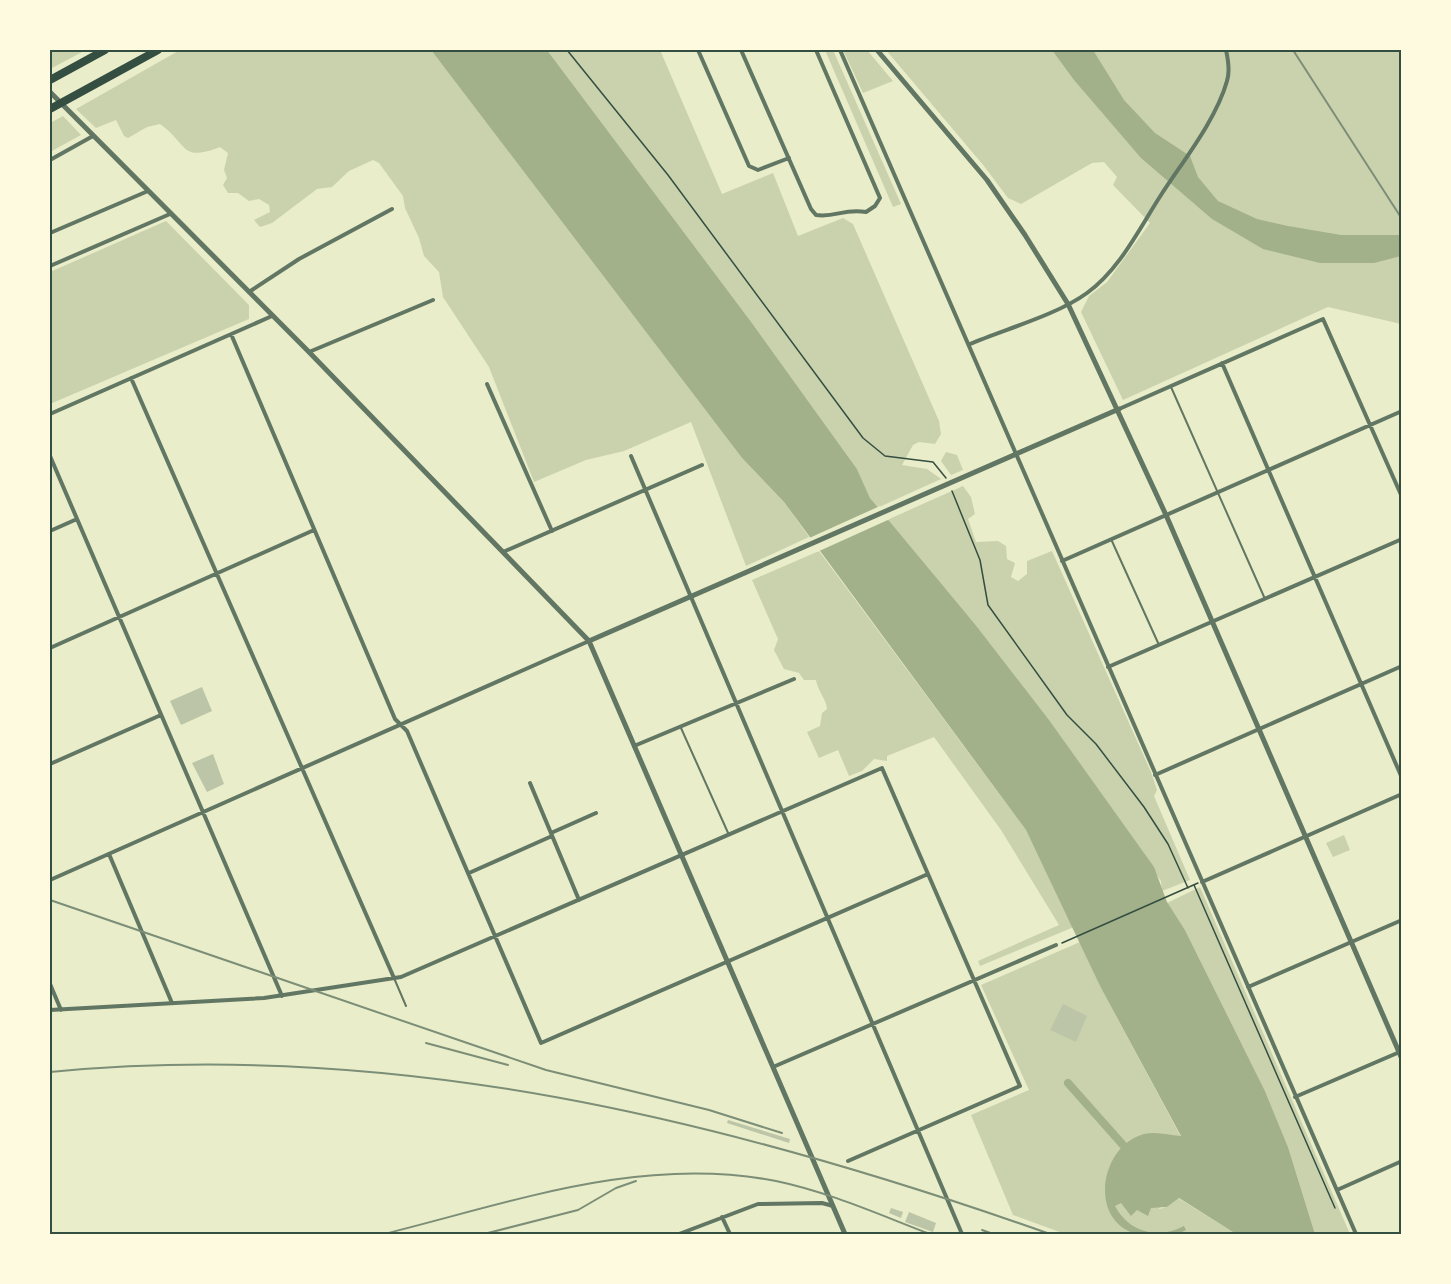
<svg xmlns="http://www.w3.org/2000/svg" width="1451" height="1284" viewBox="0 0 1451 1284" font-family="'Titillium Web',sans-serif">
  <rect width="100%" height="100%" fill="#e9edc9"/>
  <path fill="#cad2ad" d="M50,50h36l-36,19z
    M180,50h251l311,408 42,44 25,35 -63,29 -55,-144 -67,29 -38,9 -52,22 -45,-115 -46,-70 -4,-25 -15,-16 -5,-18 -14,-30 -2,-12 -24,-33 -6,-3 -24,11 -17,16 -15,2 -45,34 -12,4 -6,-7 16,-8 -1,-7 -10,-6 -10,2 -11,-8h-10l-5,-8 4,-7 -3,-8 4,-17 -8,-6c-40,15 -30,-1 -60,-23l-13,3 -19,11 -4,-2 -8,-16 -20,8 -20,-19z
    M547,50h113l62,144 51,-21 25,63 45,-18 10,6 86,197 2,13 -6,10 -16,-2 -6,3 -11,20 25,4 14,10 -64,29 -7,-10 -13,-29 -105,-146z
    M825,50h8l68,154 -8,3z
    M843,50h24l26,31 -30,12z
    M886,50h515v274l-73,-17 -205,93 -42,-88 8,-16 18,-14 43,-59 -37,-38 4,-8 -13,-15 -12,1 -71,41 -13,-6 -24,-32z
    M63,116l18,19 -31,17v-29z
    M166,221l83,84v14l-199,85v-132z
    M946,452l11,3 6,15 -12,5 -10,-14z
    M963,486l8,11 4,17 -7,5 8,23 22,-1 8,5 1,13 8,4 -4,14 7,4 9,-7v-13l25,-10 99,221 6,18 -3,6 36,84 -28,11 -1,-10 -187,-258 -87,-103z
    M819,551l207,279 48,97 -94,39 -2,-5 81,-36 -58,-95 -67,-93 -47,19v5l-13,-2 -12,12 -13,5 -11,-26 -19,8 -12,-26 13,-6 2,-13 5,-4c-1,-11 -9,-17 -11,-29h-12l-5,-7 -15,-4 -10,-19 4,-11 -26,-59z
    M1344,835l6,15 -17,7 -7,-14z
    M1200,887l150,347h-35l-27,-87 -23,-56 -80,-161 -18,-27z
    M1080,942l21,46 80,149 -22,72 8,-2 11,-9 58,36h-171l-52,-19 -42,-100 58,-25 -48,-105z"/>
  <path fill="#a3b18a" d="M431,50h116l205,273 105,146 13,29 104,125 75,97 105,147 13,35 18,28 80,161 23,56 27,87h-79l-57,-36 -12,9 -16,1 -3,8 -11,-6 -6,6 -10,-13 -6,3c14,26 42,34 69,20l2,4c-9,5 -17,4 -27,4 -7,0 -16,2 -23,0 -49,-15 -35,-89 8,-100 13,-3 24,1 37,2l-80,-148 -75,-158 -242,-328 -42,-44z
    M1052,50h41l31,50 31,33 35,23 8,21 20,24 39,18 31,7 53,9h60v21l-27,7h-54l-57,-14 -51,-30 -71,-61 -67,-78z"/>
  <path fill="#e9edc9" d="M880,506l10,13 -73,33 -10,-13z"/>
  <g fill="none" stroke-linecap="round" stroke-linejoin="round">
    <path stroke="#a3b18a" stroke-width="8" d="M1068,1083l55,62"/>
  </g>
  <path fill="#bcc5a7" d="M202,687l10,24 -31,14 -11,-24z
    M213,754l11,30 -17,8 -15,-29z
    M1063,1004l24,12 -11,26 -26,-12z
    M728,1120l62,19 -1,4 -62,-20z
    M891,1208l12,4 -2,6 -12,-5z
    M909,1212l27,11 -3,9 -28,-10z"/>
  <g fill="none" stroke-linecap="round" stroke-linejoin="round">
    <path stroke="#344e41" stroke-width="1.5" d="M567,50l101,125 195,263 22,18 48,6 13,16
      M952,491l28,69 8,45 79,110 29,29 48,63 24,37 20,44
      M1194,885l141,323
      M1062,943l136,-60"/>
    <path stroke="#617663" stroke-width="2" d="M1171,387l94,212
      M1111,539l48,106
      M681,728l48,107
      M394,978l12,28"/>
    <path stroke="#617663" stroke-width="4" d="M698,50l51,116 9,4 31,-12
      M741,50l70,159 5,6c19,3 28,-7 50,-3l9,-6 5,-8 -64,-148
      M840,50l516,1184
      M50,160l43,-24
      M50,233l98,-42
      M50,266l120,-52
      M249,292l50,-33 93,-50
      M231,334l164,385 12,12 134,312 387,-169
      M970,344c35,-15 87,-29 117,-51 33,-24 52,-64 74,-98 22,-34 55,-75 66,-114 3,-9 1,-22 -1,-31
      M309,352l124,-52
      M1222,363l180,415
      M131,378l263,600
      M487,384l65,147
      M1119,409l204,-90 79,178
      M50,414l222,-98
      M50,456l232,540
      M631,456l331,778
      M50,531l27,-12
      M503,552l199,-87
      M1062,561l340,-150
      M50,648l264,-118
      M1108,667l294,-128
      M634,746l160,-67
      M50,764l111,-49
      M1155,775l247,-109
      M530,783l49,117
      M551,833l45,-20
      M109,854l63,149
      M469,873l83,-37
      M50,880l539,-239
      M1202,882l200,-88
      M50,984l11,26
      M1248,987l154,-67
      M50,1010l214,-12 137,-21 481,-209 138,318 -172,75
      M773,1067l283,-122
      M1295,1097l107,-46
      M1337,1190l65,-29
      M722,1217l8,17
      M679,1234l79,-30 64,-1 11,3"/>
    <path stroke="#617663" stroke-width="5" d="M877,50l110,130 38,55 43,69 98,211 236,544
      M50,92l259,260 280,289 256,593
      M589,641l530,-232"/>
    <path stroke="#344e41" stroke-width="8" d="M50,80l55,-30
      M50,109l108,-59"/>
    <path stroke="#7c8e77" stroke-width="2" d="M1293,50l109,169
      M50,900l496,170 163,40 73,23
      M426,1043l82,22
      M50,1072c347,-33 674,47 1000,162
      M982,1230l11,4
      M384,1234c129,-32 257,-79 392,-53 53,11 104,34 154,53
      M484,1234l94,-24 38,-22 20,-7"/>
  </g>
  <rect width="1451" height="1284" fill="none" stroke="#fefae0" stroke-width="102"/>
  <rect x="51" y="51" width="1349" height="1182" fill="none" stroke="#344e41" stroke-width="2"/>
</svg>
